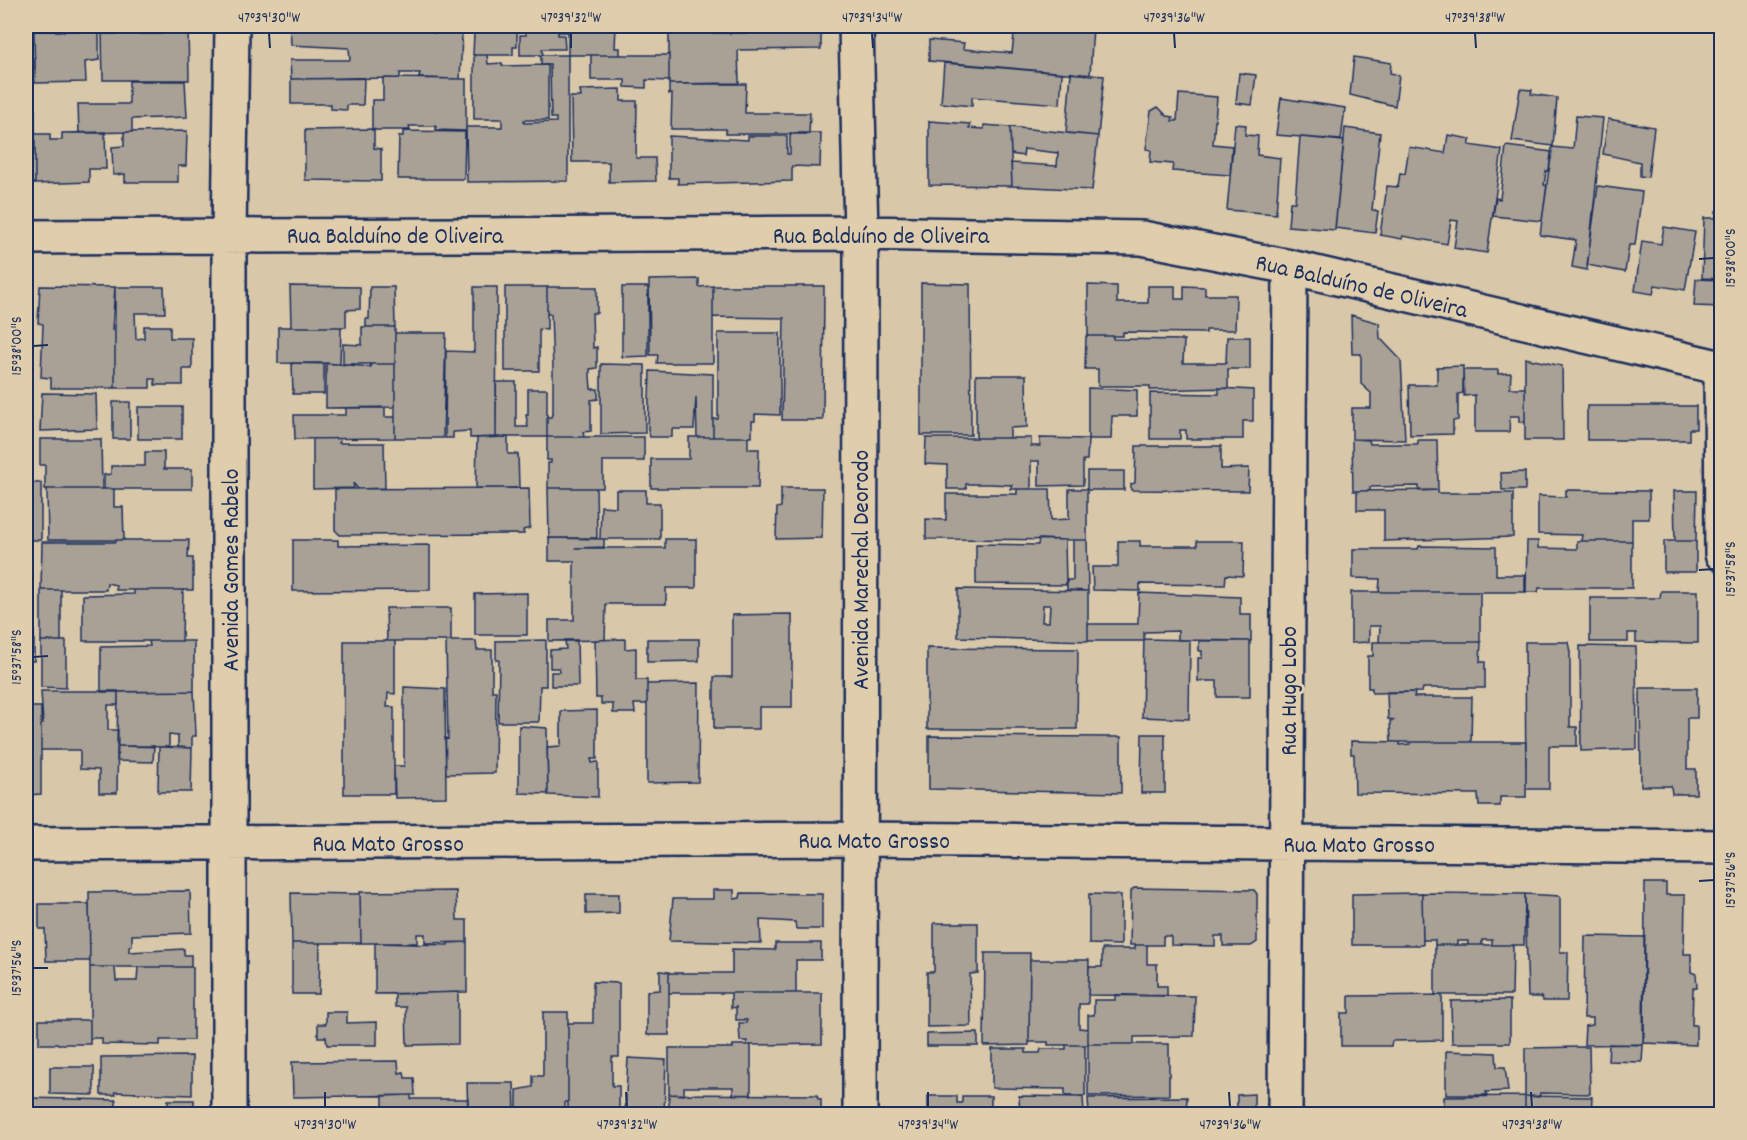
<svg xmlns="http://www.w3.org/2000/svg" width="1747" height="1140" viewBox="0 0 1747 1140" font-family="Dekko,sans-serif">
  <rect width="100%" height="100%" fill="#d8c7a8"/>
  <filter id="ink" filterUnits="userSpaceOnUse"><feTurbulence type="fractalNoise" baseFrequency=".0167" numOctaves="2"/><feDisplacementMap in="SourceGraphic" scale="12" xChannelSelector="R" yChannelSelector="G"/><feConvolveMatrix kernelMatrix="1 2 1 2 8 2 1 2 1" color-interpolation-filters="sRGB"/></filter>
  <g filter="url(#ink)">
    <path fill="#aaa196" stroke="#1b2f5e" stroke-width="1.5" fill-rule="evenodd" d="M26,26h6v32h-6z
      M34,26h24v5h-24z
      M68,26h120v4l-120,1z
      M290,26l144,2v5l28,1 -2,45 -41,-1 1,-5h-20v5l-109,1 -1,-19h60l-1,-12 -58,-3z
      M382,26h75v3l-75,-1z
      M466,26h51v21h-4v8h-40l1,-22h-8z
      M526,26h42l-1,6h-9v3h6l1,14h-23l1,6h-23v-20h6z
      M582,26h34l-1,22h5v7h-52v-24h14z
      M673,26h79v3l-21,-3v7h-26v-4h-32z
      M1015,26h78l-3,49 -161,-14v-21l35,3 -1,6 49,4z
      M161,30h27l1,50h-86l-1,-46h59z
      M34,31h65v29l-14,2 1,20 -51,1z
      M669,33h152v16l-83,1 1,33 -70,1z
      M474,55h13l1,9 14,-1v3l46,-1v55h-24v3l32,-1v-4h-5l-1,-54h-9v-9h27v126l-101,1 -1,-55h36v-8h-28z
      M591,55h78v26l-23,-1v8l-21,-1v-7h-34z
      M1354,57l37,6 -1,10 9,2 -4,31 -45,-11z
      M26,58h9v10h-5v42h5v30h-9z
      M944,63l118,10 -2,31 -88,-7v9l-31,-3z
      M1071,73l33,3 -6,60 -32,-3z
      M1239,73l17,2 -4,30 -16,-2z
      M364,78l-1,27h-16v5l-16,-1v-5h-40v-25z
      M383,78l83,1v52l-30,-1v-4h-27l1,4h-38v-30h11z
      M129,81h56l2,36 -55,2v13l-53,1 -1,-29h51z
      M669,84h77l-1,29h65l-1,21h-83v-5h-55l1,-35h-3z
      M621,89v12h16l-1,57h19l1,23 -47,1v-20h-37l-1,-65h10l-1,-7z
      M1520,89l12,1 -1,4 26,4 -4,48 -41,-5z
      M1179,94l38,3 -4,47 19,2 -2,29 -58,-4 1,-7 -23,-2 1,-12 -5,-1 5,-38 7,-4 9,9 6,1 -1,4h5z
      M1281,98l64,10 -4,32 -65,-5z
      M1576,116l27,2 -16,152 -15,-3 4,-27 -36,-5 12,-88 21,2z
      M1608,119l46,8 -6,50 -8,-1v-14l-37,-8z
      M929,121l41,3 -1,4 15,1v-4l26,2 2,59 -83,-1z
      M1235,124l11,1 -1,10 13,1 -1,19 23,3 -4,56 -49,-4z
      M1010,127l88,9 -6,54 -80,-4 -1,-23 46,3 1,-13 -34,-4 -1,7 -12,-2z
      M1345,128l35,5 -8,77 6,1 -3,22 -40,-5z
      M374,129v19l7,1v32l-76,-1v-50z
      M187,131l-1,35h-8v16h-53v-8l-12,1 -1,-28 12,-1v-14z
      M403,131l62,1 -1,47h-66l1,-43h4z
      M105,132l1,37h-17v13l-54,2v-50h15v6h12v-7z
      M790,133h31l-1,34 -28,-1v15l-114,3v-6h-9v-42l79,4v-4h39v18h3z
      M1448,135l23,4 -2,6 33,5 -15,103 -33,-5 4,-27 -7,-1 -4,24 -44,-8 -1,3 -22,-4 7,-49 11,1 2,-14 5,1 4,-27 36,6z
      M1300,137l44,4 -9,89 -47,-4 2,-24h5z
      M1506,146l46,6 -3,19h-3l-2,14 3,1 -5,35 -49,-5 3,-18 4,1z
      M26,147h9v37l-9,-1z
      M1598,186l44,6 -7,53h-6l-4,27 -38,-7z
      M1716,211h6v68l-20,-1 2,-60h12z
      M1664,227l31,5 -10,58 -30,-5 -2,9 -18,-3 7,-50 19,3z
      M699,279v8l14,-1v77h-56l1,-8h-8l-1,-75z
      M1696,279l26,1v27l-28,-1z
      M921,283l49,1 1,151h-50z
      M1088,285l29,1v17h31v-17h27v13h9v-13l21,1v8h31l-1,35h-29v3l-83,-1v4h-35z
      M40,286l75,1 -3,43h3v58h-64v-10l-10,-1 2,-53 -5,-1z
      M290,286l70,1v22l-14,1v17h-55z
      M713,286h111l-1,134h-41l2,-102 -71,-1z
      M115,287h49l1,26h-30l1,26 8,-1v-12h26v12h22v31h-9v16h-28v-6h-5v9h-35z
      M370,287h24l1,40h-29v-8h3z
      M474,287h23l-1,150 -26,1v-7l-17,1v6h-8l1,-87 28,1z
      M505,287h42v43l-8,-1v42h-34z
      M547,287h50v26h-5l1,35 4,-1v21l-7,1v7l1,13h7v10l-7,1v31l-8,1 1,5h-37v-20h4l2,-5v-43l-2,-55h-4z
      M622,287h26v69l-26,1z
      M1351,315l28,8 1,15 21,22 4,80 -53,-1v-31h19v-15l-10,-9v-30h-9z
      M278,327h63l-1,37 -62,-1z
      M362,327h33v37h-52v-20l19,1z
      M395,333h51l-3,105h-48z
      M718,333h62v82l-25,-1v7h-3v16h-39v-18h5z
      M1086,336h27v3l71,1 -1,23h43l1,-26h23v32h-22v19l-78,2v-4h-52v-17h-13z
      M1525,358l37,8 1,74h-38z
      M292,363h32v31h-31z
      M326,363l45,4 -1,-3h25v43l-69,1z
      M601,364l44,1v68l-44,1z
      M1463,366v27l-5,1v26l-5,1v13l-43,1 -1,-50h28v-18z
      M1463,370h35v4l13,-1 -1,15h15v34h-6v-6h-9l-1,16h-34v-37l-11,1z
      M650,371l63,3v63h-16l-1,-40 -2,32h-22v8h-22l-2,-8z
      M976,375h50l1,52 -17,1v10h-34z
      M496,382h20v45h12l-2,-12h2v-26h19v48h-51z
      M1088,388l49,2v26h-25l-1,23h-23z
      M1219,388l34,2v31h-10v18h-57v-9h-6v9h-30v-46l69,1z
      M42,393l54,1 1,35 -57,2z
      M113,402h17v37h-17z
      M1587,406h109v23h-7v11h-102z
      M138,407h44v32h-44z
      M346,408h39v9h10v21l-100,1 -1,-24h52z
      M508,437v17h10l1,34h-43l1,-50z
      M547,437h97v24h-41v27h-55v-25h3v-3h-4z
      M689,437h59v12h11l-1,39h-107v-29h38z
      M926,438h105v8h9v-8l48,1 -1,21h-4v25l-44,1v-25h-8v28h-21l2,-4 -22,-1h-24v5h-19v-24l-22,-1z
      M40,439h61l1,50h-57v-24h-5z
      M313,439h27l-1,4h45l1,45 -27,1 -5,-6 1,5 -41,1z
      M1352,439l17,1 1,4h48v-4h19l1,50 -19,1v-5l-49,1v4h-17z
      M1136,446h85v23l28,-1 -1,23 -117,-1v-6l4,-1z
      M145,452h19v17h28v20h-88v-14l7,-1v-8h34z
      M1087,471h37v19h-37z
      M1525,472v18h-23l-1,-17z
      M26,483h15v57h-15z
      M529,488l1,40 -7,2 1,4 -184,1 -5,-5v-41z
      M548,488h48l1,50h-48z
      M781,488h42l-1,50 -46,1 1,-31 4,-1z
      M47,489h67v18h9l1,33h-76z
      M1017,489h33l1,31 18,-1v-30h18v51l-161,-1v-20l20,1v-26h71z
      M616,490h30v13h14v36h-60l1,-33 15,1z
      M1438,490v3h75v44l-129,4v-31h-27v-19z
      M1566,490l83,1v28h-17v22h-51l1,-6 -44,-1v-38l28,1z
      M1674,491h23l-1,50h-21z
      M549,538l55,1v8l-29,1h90v-9h31v49h-30v16h-60l-1,36 -56,1v-21h25v-59h-25z
      M1039,539l26,1 1,45 -90,-1v-40l62,1z
      M116,540h73l-1,18h5v32h-77v-5l-9,-2 -1,7h-65l1,-48h74z
      M293,540h45v6l92,-1v45l-137,1z
      M1073,540h14l1,51 -21,-1v-10h6z
      M1118,541h22v5h57v-5h47l-1,35 -17,-1 -1,10 -85,-1v7l-47,-1 -1,-23h26z
      M1527,541h11v7l39,1v-8h55v47h-93l-1,4h-12z
      M1664,541h32v31h-32z
      M1419,546l77,1v28h29v17h-146l1,-13 -27,-1v-29h65z
      M958,589l130,2v50l-130,-4zM1043,605h7l-1,17h-7z
      M41,590h20v51h-20z
      M134,590h49l-1,51h-99v-46l51,-1z
      M1661,591h37v52l-62,-1v-9h-8v9h-38v-44h70z
      M1351,592h129v50h-101l1,-16h-11v16l-18,1z
      M527,593v42h-52v-41z
      M1139,593l101,4v17h11v27l-73,-1v-9l-34,1v9h-56v-17h50z
      M386,608h65v33h-64z
      M792,614v93h-33v22h-45v-52h18v-62z
      M26,627h8v34h-8z
      M625,639v10l11,-1v32h11v24h-13l1,9h-22v-9h-12v-6h-5l-1,-58z
      M647,639h52v22l-52,1z
      M1144,639l46,1 -1,79 -47,-2z
      M546,640v46h-6l-1,36h-41l1,-62h-3v-19z
      M565,640h12l1,46h-27v-14h9l-1,-4h-9v-18l16,-1z
      M41,641h25v47l-25,-1z
      M149,641h45v50l-93,1v-45l49,-1z
      M344,641h51v53l-7,-1 -1,14h7v87h-50z
      M446,641h30l1,9h15v41h4l-1,82 -49,1 -1,-36 3,1z
      M1199,641h51v56h-33v-16h-19v-23h4v-7h-3z
      M1373,642h108l-1,20h5v26h-62l-1,4 -50,1v-5h-4v-32h5z
      M1525,642h43l2,10v75h7v19h-28v43h-23z
      M1580,646l56,1 1,102 -56,2z
      M927,648l151,1 -1,80h-150z
      M699,683l-1,99 -51,1v-99z
      M404,687l41,2 1,108 -51,1 -1,-32h10z
      M1640,688h57v30h-10v51h9v25h-24l-1,-8h-30z
      M41,691h77v14h-10v25h10l-1,63h-18v-23l-19,-1v-19h-39v-26h2z
      M194,691l2,45h-4v12l-14,-1v-11l-9,-1v12l-52,-1 1,-54z
      M1387,692h28l-1,5h58l-1,45h-80l-1,-21 5,-1 -7,-1z
      M26,707h15v87l-15,1z
      M597,710v49h-6l1,4 6,-1v35l-50,-2 -1,-48 14,-1v-35z
      M519,726l28,2 1,66 -29,-1z
      M1142,734h23v59h-24z
      M929,736l192,1v56l-192,-4z
      M1351,741l49,1v3l11,-1v-2h115v55h-26v9h-21l-1,-12 -123,-1 -1,-39h-3z
      M117,746h37l-1,16 -36,-1z
      M159,747l33,1 -1,44h-33z
      M1645,883h21v12h19l-1,59h7v18l5,2 1,14h-4l-1,37h4v20l-52,-2z
      M1134,888l120,2 3,4v48l-6,4h-28v-10h-8v10l-44,-1v-9h-8v9h-33l1,-54z
      M713,890h21v9l6,-1 1,-5 81,1v35h-26l-1,-7 -35,-2 1,23 -92,-2 4,-42h40z
      M190,891l1,42 -59,2v11l-3,1v5l55,-3v6h7v12h-101l-1,-75z
      M456,891l1,29h10v22l-42,1v-9h-8v9h-56l-1,-51z
      M291,893l69,1 1,49h-69z
      M1422,893l103,1 -1,51h-32v-5h-10v5h-14v-4h-11v4h-22v-5h-12z
      M1422,893l1,52h-71v-51z
      M586,894h33v19l-33,1z
      M1089,894l32,1v50l-32,-1z
      M1525,894l35,2v56h8l-1,49h-24l-2,-4h-13z
      M39,904h50l1,57h-44l-1,-32h-6z
      M934,923h44v50l-8,1 1,52 -44,1v-55h7z
      M1585,936l59,1 -1,107 -59,1 1,-19 8,-1v-7h-9z
      M467,942v50l-92,2v-51l73,2v-2z
      M292,943h28l-1,51h-27z
      M775,943h46v17h-25v33h-127v-20h63v-24l43,1z
      M1135,945h12v19h10v22h10v10l-79,-1 1,-28h13v-18h33z
      M1435,945h78l-1,50h-77z
      M985,953h45l-1,92 -45,1z
      M1030,960h59l-1,44h-9v24l9,1v16h-40v-3h-19z
      M90,967h25l1,14h21l1,-14h55v73h-33v5l-58,-1v-6h-12z
      M26,968h2v67h3v9h-5z
      M660,971l9,1v63h-22v-44l13,-1z
      M593,982l26,1v74h-7v29h7v28h-25v-5l-6,1v4h-20v-91h25z
      M458,992v52l-51,1 -1,-38h-11v-13z
      M731,993h91v51l-76,1 1,-4h-7l-1,-18h7l1,-3h-11v-13l-5,1z
      M1115,995l80,1 -1,40 -60,1v7h-46v-29h6v-15h21z
      M1442,995v45l-50,1 -1,5h-50v-33h8v-17z
      M1510,1000v43h-58l-1,-42z
      M326,1012h21v11l30,-1v23h-50l-1,-8h-8v-13h8z
      M543,1012h25v90h-3v12h-48v-24l16,-3v-11h10z
      M39,1020h51v24h-51z
      M978,1033v13h-51v-12z
      M1088,1044h81v51l-81,1z
      M1609,1044l34,1 -1,17 -34,-1z
      M733,1045h18v50h-18v-8h-49v8l-15,-1v-46h64z
      M1066,1045h19v51h-20v-7l-73,-1v-39h34v4h14l1,-4h25z
      M1583,1047h6l1,47 -50,-1 -1,4 -14,-1v-48z
      M1446,1051l50,2 1,14h8l3,24 -22,1 1,3h-41z
      M192,1056v39l-77,-3 1,3h-15v-38z
      M628,1058l38,2 -2,54h-39z
      M398,1061l1,12 5,-1 1,6h9l1,17 -122,2 -1,-35z
      M50,1067h44v28l-44,-1z
      M467,1083h47l1,31h-47z
      M669,1094l148,1 1,4h3v11h-30v4h-122z
      M1254,1094v20h-31v-3l14,-1v-15z
      M411,1095v4h57v15h-85v-18z
      M928,1096h29v7h5v-7h29v18h-63z
      M1019,1096l64,1 1,17h-64z
      M1525,1096l67,1 -1,17h-66z
      M1525,1096v18h-150h90v-6h-21v-11z
      M1187,1097l-1,17h-97l-1,-16z
      M26,1098l90,2v14h-90z
      M168,1100h26v14h-26z"/>
    <g fill="none" stroke-linecap="round" stroke-linejoin="round">
      <defs>
        <path id="minor" d="M856,26l5,207 -1,881
          M26,237l835,-4 281,5 148,29 432,101
          M1721,367l1,187
          M26,844l833,-5 863,8
          M229,1114v-878l3,-210
          M1285,1114l5,-847"/>
      </defs>
      <use href="#minor" stroke="#1b2f5e" stroke-width="38"/>
      <use href="#minor" stroke="#e0cdab" stroke-width="33"/>
    </g>
  </g>
  <path fill="none" stroke="#1b2f5e" stroke-width="2" d="M269,33l1,15M571,33v15M872,33l1,15M1174,33l1,15M1475,33l1,15M1699,259l15,-1M33,346l15,-1M1699,570l15,-1M33,657l15,-1M1699,881l15,-1M33,968h15M325,1092v15M626,1092l1,15M928,1092v15M1229,1092l1,15M1531,1092l1,15"/>
  <g text-anchor="middle" stroke-width="6" stroke-linejoin="round" paint-order="stroke">
    <g font-size="24" fill="#1b2f5e" stroke="#e0cdab">
      <text x="395" y="243">Rua Balduíno de Oliveira</text>
      <text x="881" y="243">Rua Balduíno de Oliveira</text>
      <text transform="translate(1362 285) rotate(13)" y="8">Rua Balduíno de Oliveira</text>
      <text transform="translate(230 570) rotate(-90)" y="8">Avenida Gomes Rabelo</text>
      <text transform="translate(860 570) rotate(-90)" y="8">Avenida Marechal Deorodo</text>
      <text transform="translate(1288 691) rotate(-90)" y="8">Rua Hugo Lobo</text>
      <text x="874" y="848">Rua Mato Grosso</text>
      <text x="388" y="851">Rua Mato Grosso</text>
      <text x="1359" y="852">Rua Mato Grosso</text>
    </g>
  </g>
  <rect width="1747" height="1140" fill="none" stroke="#e0cdab" stroke-width="66"/>
  <rect x="33" y="33" width="1681" height="1074" fill="none" stroke="#1b2f5e" stroke-width="2"/>
  <g font-size="15" text-anchor="middle" fill="#1b2f5e">
    <text x="269" y="22">47°39'30"W</text>
    <text x="571" y="22">47°39'32"W</text>
    <text x="872" y="22">47°39'34"W</text>
    <text x="1174" y="22">47°39'36"W</text>
    <text x="1475" y="22">47°39'38"W</text>
    <text transform="translate(1730 258) rotate(-90)" y="5">15°38'00"S</text>
    <text transform="translate(16 346) rotate(-90)" y="5">15°38'00"S</text>
    <text transform="translate(1730 569) rotate(-90)" y="5">15°37'58"S</text>
    <text transform="translate(16 657) rotate(-90)" y="5">15°37'58"S</text>
    <text transform="translate(1730 880) rotate(-90)" y="5">15°37'56"S</text>
    <text transform="translate(16 968) rotate(-90)" y="5">15°37'56"S</text>
    <text x="325" y="1129">47°39'30"W</text>
    <text x="627" y="1129">47°39'32"W</text>
    <text x="928" y="1129">47°39'34"W</text>
    <text x="1230" y="1129">47°39'36"W</text>
    <text x="1532" y="1129">47°39'38"W</text>
  </g>
</svg>
